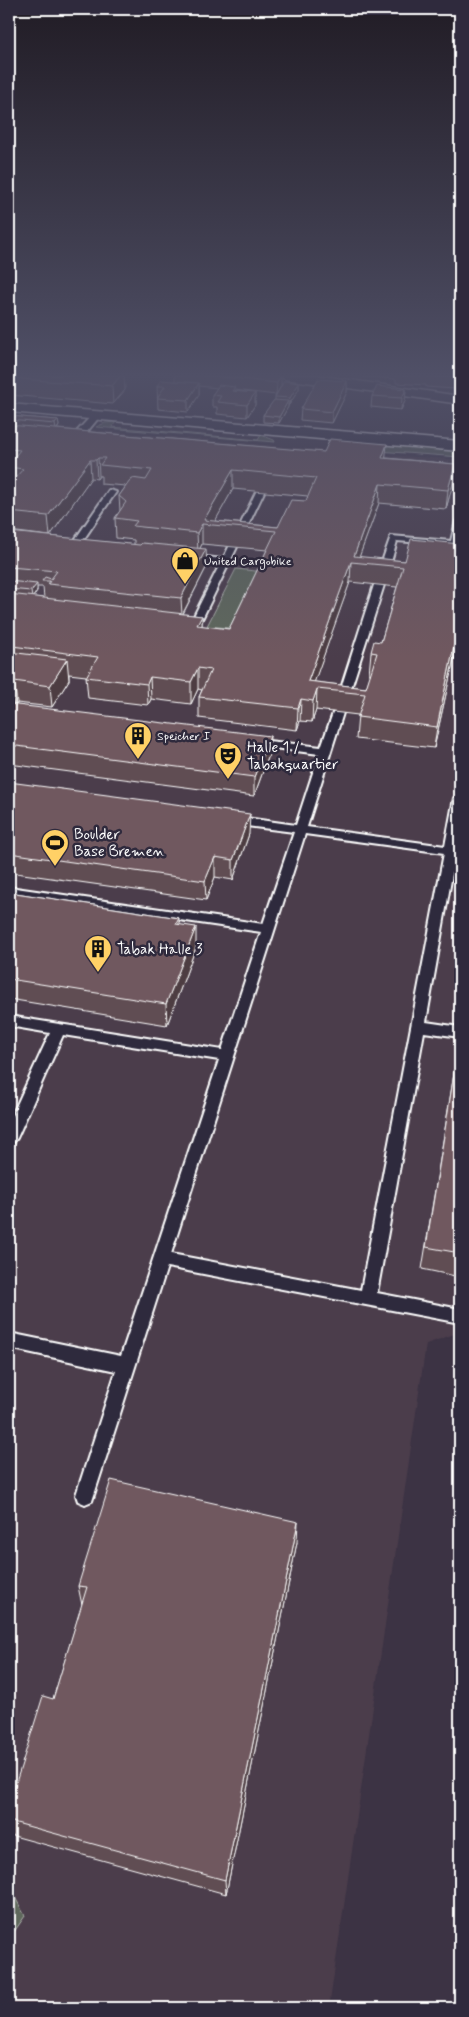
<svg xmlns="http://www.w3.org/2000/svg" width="469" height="2017" viewBox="0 0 469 2017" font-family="Mynerve,sans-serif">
  <rect width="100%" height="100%" fill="#3c3344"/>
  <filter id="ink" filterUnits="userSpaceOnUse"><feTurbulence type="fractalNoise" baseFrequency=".02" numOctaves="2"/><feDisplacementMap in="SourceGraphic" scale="10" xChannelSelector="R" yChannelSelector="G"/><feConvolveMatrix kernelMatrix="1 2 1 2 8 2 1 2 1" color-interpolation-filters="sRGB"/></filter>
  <g filter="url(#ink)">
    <path fill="#4c3e4c" d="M9,422l332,30 119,8v872l-34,12 -97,664h-320z"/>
    <path fill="#5e675b" stroke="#aeb3ad" d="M116,422l-4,5 146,13 3,-5 13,5 1,2 -179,-15 9,-4z
      M367,443l82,6 11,3v5l-96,-7z
      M236,569l29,3 -26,57 -32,-3z
      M9,1886l16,30 -16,23z"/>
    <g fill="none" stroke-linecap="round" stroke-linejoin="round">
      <defs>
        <path id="lane" d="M93,414l7,2 -23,28h-8v-4z
          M109,490l7,2 -39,57h-6l-1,-2z
          M257,490l7,2 -23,48 -7,2 -1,-2z
          M460,518v22l-2,6 -61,-5 -10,35 -8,2 -2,-2 14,-40 60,5 5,-20z
          M230,545l7,2 -37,76 -5,3 -12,-2v-4h9l28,-56 -31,-3 -4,-3 4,-3 34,4z
          M379,582l5,3 -38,119 -5,3 -4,-1 -1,-2 38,-119z
          M338,710l5,3 -36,114 138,19 9,-48 6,-3v34l-34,193 34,5v10l-36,-5 -47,261 83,16v14l-293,-56 -73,228 -2,6 -7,3 -7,-3 -2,-6 40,-124 -107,-23v-15l112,23 98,-296 -156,-25 -46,103 -3,4 -5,2v-22l41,-89 -41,-7v-10l213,34 39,-118 -252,-37v-8l254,37 31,-92 -63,-8 -6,-4 6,-4 65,9 23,-71 -68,-9 -5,-3 5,-3 70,8 12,-34zM305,834l139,19 -83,437 -190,-36z"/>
        <path id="street" d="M278,375h38l144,21v8l-175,-25z"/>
        <path id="secondary" d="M9,404l451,37v10l-451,-39z"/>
      </defs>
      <use href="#lane" stroke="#fff" stroke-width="4"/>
      <use href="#street" stroke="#fff" stroke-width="3"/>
      <use href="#secondary" stroke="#fff" stroke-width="3"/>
      <use href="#lane" fill="#2f2a3d" fill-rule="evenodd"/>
      <use href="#street" fill="#2f2a3d" fill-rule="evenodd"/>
      <use href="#secondary" fill="#2f2a3d" fill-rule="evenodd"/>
    </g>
    <path fill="#604d52" stroke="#fff" fill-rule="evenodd" d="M9,375h115l1,15 -12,14 -104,-9z
      M175,375h106v11l-3,7 21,-10v6l-10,16h-1v2l-9,16 -16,-1v-7l12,-15v-3l1,-2 -41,-5v1l20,2v12l-8,12 -30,-3v-7h-5v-12l5,-7 -18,-2v9l-11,17 -30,-3 -1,-23 18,-5z
      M353,375h105l-3,14 -29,-2v-2l-30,-2v-4l-43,-3z
      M347,381v11l-15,31 -32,-3 1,-11z
      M406,389l-1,12 -4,9 -30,-3 1,-11z
      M9,416l49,4 1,6 -2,3 398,35 -2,19 -7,26 -67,-6 -20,54 46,4 55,-17v115l-6,-1 -20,90 -78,-9 2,-24 -42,-5 -4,12 -12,-1 -3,9 -98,-12v-21l3,-7 -4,-1 -7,15 -40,-5 -3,6 -60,-7 -2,-22 -17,-2v6l-17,27 -35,-4 -1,2 253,50 -15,41 -245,-32v-232l125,13v-5l-18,-2 -1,-20 5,-7 -1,-15 7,-10 -25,-2v-8h-2l-2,3 -6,-1 -41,58 -41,-5zM233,489l75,7 -2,5 -28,26 -63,-6zM202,544l65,6 -38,79 -27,-3v-10l-19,-2 24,-48 -7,-18zM350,582l47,5 -16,55 -10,10 -2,22h2l-5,14 -52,-6zM37,587h6l1,11 -11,-1 4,-6z
      M460,454v19h-3l1,-13z
      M9,782l240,52 -16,46 -18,-3 -9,23 -197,-28z
      M9,892l170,26v7l17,22 -29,78 -158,-26z
      M459,1043h1v234l-38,-8z
      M297,1542l-71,352 -216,-59 -1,-3v-27l44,-106 29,-94 -4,-19z"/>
    <path fill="#4e3e42" stroke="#fff" d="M121,375h3l1,15 -12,14 -1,-18z
      M281,375v11l-5,9 1,-12z
      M457,375h1l-1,6 -2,8z
      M347,381v11l-15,31v-11z
      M199,383v12l-11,17v-12z
      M299,383v6l-10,16 1,-7z
      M406,389l-1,12 -4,9 1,-12z
      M255,393v12l-8,12v-12z
      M288,401v6l-9,16v-6z
      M58,420l1,6 -3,4 -1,-6z
      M387,444l-2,19 -3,-5z
      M98,458l1,18 -2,3 -1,-19z
      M90,460l1,18 -41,58 -2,-20z
      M455,464l-2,19 -7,26 2,-19z
      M233,470v19l-20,36 -9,-5z
      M380,484l-1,19 -22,60 -3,-7z
      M202,524v20l-4,8 -1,-19z
      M206,549l1,17 -25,49 -1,-17z
      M351,562l-1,20 -42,118v-19z
      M37,584v7l-5,7 -1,-7z
      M202,616v20l-5,-11z
      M456,637l-2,21 -20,90 3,-21z
      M12,646l2,22 -5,-11v-6z
      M67,659l2,21 -17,27 -2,-21z
      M198,668v21l-7,15v-22z
      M150,677l1,22 -3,6 -1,-21z
      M14,681l3,22 -3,4 -3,-21z
      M317,689l-1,21 -4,12 1,-21z
      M301,699l-1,22 -3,9 1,-22z
      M270,736l-1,19 -15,41v-19z
      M250,814l-1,20 -16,46v-20z
      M215,857v20l-9,23 -1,-19z
      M196,927v20l-29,78 -1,-21z
      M9,1030l2,14 -2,4z
      M298,1522l-1,20 -71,352 -1,-14z"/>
    <path fill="#70595f" stroke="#fff" fill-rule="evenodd" d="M9,375h112l-9,11 -103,-8z
      M204,375h77l-4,8z
      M428,375h29v3l-30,-2z
      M318,379l29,2 -15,31 -31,-3z
      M161,380l38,3 -11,17 -31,-2 8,-12h-8z
      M284,381l15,2 -9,15 -15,-1z
      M219,385l16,2 -3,4 23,2 -8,12 -30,-3 4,-6 -9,-1z
      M377,386l29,3 -4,9 -30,-2z
      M274,400l14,1 -9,16 -16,-2z
      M9,416l49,4 -3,4 -46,-4z
      M9,425l315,27 6,-13 57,5 -5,14 73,6 -7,26 -68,-6 -26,72 51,5 6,-22 49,5v71l-1,6h1v16h-4l-19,90 -79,-10 7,-23 -48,-5 -4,12 -12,-2 -3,9 -99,-11 12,-27 -13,-2 -7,14 -41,-5 -3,7 -61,-7 12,-20 -86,-11 -3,5v-57l193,22 -5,9 32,4 47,-98 -74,-7 -5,9 -64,-7 4,-5 -22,-3 11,-16 -7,-6 13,-18 14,2 6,-10 -52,-5 5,-7h-7l-2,2h-6l-42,56 -39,-4v-27l14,-16 -14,-2v-3l11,-14 -11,-1zM233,470l83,8 -10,23 -15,-1 -13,27 -74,-7zM351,562l52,5 -22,75 -7,-1 -3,11 6,1 -11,35 -58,-7z
      M9,532l131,13 2,-2 64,6 -25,49 -133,-14 2,-3h-8l3,-4 6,2 6,-8 -48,-4z
      M9,581l28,3 -6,7 -22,-2z
      M9,652l58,7 -17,27 -36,-5 -3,5 -2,-1z
      M9,704l261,32 -16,41 -245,-32z
      M9,782l241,32 -17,46 -18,-3 -10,24 -196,-28z
      M9,892l170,26 -3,6 20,3 -30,77 -157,-25z
      M459,1043h1v210l-34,-6z
      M111,1480l187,42 -73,358 -216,-59v-16l34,-109 10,3 34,-112 -9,-1z"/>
  </g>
  <linearGradient id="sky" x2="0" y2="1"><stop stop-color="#211c25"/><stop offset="0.57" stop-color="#505067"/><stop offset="1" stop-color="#505067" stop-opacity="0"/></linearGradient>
  <rect width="469" height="658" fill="url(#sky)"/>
  <defs>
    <symbol id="shop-pin" viewBox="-11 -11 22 30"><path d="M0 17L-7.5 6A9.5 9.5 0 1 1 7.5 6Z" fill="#ffd166" stroke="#2f2a3d"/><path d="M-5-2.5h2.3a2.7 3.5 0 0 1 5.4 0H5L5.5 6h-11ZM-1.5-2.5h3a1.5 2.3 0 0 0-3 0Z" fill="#111"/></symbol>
    <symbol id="building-pin" viewBox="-11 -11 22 30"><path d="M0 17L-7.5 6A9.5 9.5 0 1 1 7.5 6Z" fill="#ffd166" stroke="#2f2a3d"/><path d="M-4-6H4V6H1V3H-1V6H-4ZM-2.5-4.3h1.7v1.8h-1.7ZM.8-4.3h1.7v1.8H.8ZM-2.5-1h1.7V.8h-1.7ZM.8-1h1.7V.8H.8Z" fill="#111"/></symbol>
    <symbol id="theatre-pin" viewBox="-11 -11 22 30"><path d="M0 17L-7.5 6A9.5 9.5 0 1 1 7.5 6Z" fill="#ffd166" stroke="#2f2a3d"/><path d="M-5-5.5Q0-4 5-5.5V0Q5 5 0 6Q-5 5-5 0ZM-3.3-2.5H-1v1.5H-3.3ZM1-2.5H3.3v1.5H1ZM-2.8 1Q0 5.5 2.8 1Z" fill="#111"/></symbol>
    <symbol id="stadium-pin" viewBox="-11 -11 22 30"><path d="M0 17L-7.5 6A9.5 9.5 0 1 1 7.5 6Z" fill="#ffd166" stroke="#2f2a3d"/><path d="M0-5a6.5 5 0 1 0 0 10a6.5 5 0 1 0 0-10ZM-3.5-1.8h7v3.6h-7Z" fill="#111"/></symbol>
  </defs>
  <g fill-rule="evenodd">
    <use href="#shop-pin" x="169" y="545" width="32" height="43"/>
    <use href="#building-pin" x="122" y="720" width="32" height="43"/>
    <use href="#theatre-pin" x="212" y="740" width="32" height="43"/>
    <use href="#stadium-pin" x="39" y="827" width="32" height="43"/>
    <use href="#building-pin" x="82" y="933" width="32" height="43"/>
  </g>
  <g text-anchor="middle" stroke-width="5" stroke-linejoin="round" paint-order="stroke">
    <g font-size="12" fill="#fff" stroke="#2f2a3d" text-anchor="start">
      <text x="204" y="565">United Cargobike</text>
      <text x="157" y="740">Speicher I</text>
    </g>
    <g font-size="15" fill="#fff" stroke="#2f2a3d" text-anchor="start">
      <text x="247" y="752">Halle 1 /<tspan x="247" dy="17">Tabakquartier</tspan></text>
      <text x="74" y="839">Boulder<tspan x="74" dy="17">Base Bremen</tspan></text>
      <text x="117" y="954">Tabak Halle 3</text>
    </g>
  </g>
  <rect width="469" height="2017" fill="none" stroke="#2f2a3d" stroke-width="30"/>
  <rect x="15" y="15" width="439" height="1987" fill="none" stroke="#fff" stroke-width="2" filter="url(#ink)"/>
</svg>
